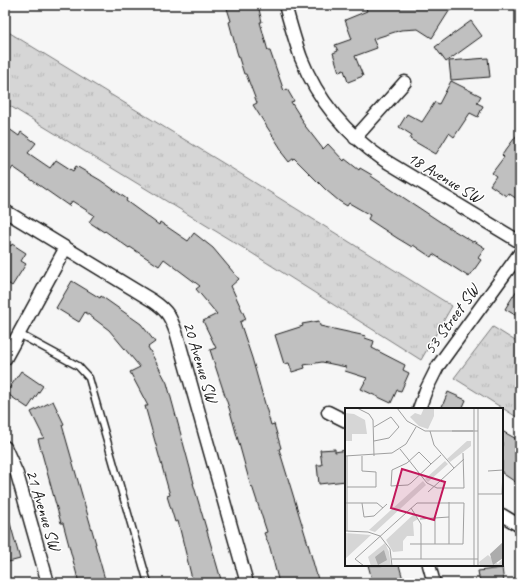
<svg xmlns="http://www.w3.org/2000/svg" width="525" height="588" viewBox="0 0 525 588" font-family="Caveat,sans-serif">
  <defs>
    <pattern id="grass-tufts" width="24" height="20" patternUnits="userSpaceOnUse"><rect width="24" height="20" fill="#d6d6d6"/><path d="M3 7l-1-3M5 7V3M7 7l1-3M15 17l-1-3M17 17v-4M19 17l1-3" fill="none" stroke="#b7b7b7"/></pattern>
  </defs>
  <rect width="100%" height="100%" fill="#f6f6f6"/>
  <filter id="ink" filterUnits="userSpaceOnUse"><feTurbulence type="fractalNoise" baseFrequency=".025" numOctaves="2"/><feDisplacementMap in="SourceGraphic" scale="8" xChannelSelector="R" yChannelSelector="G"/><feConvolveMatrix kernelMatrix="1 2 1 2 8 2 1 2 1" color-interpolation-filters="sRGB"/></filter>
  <g filter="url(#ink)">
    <path fill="url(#grass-tufts)" stroke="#797979" d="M5,30l231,141 216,135 -31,54 -171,-108 -245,-149z
      M493,327l27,17v75l-66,-41z"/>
    <path fill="#c0c0c0" stroke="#1c1c1c" d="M226,5h32l4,17h-2l8,29h2l14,40 3,-2 7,12 -3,1 12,19 -1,1 21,27 5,-5 16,17 1,-2 14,11 1,-2 12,7 -1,1 24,16 53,35 25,15 1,-1 11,7 -7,10 3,2 -12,17 -36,-23 -2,3 -18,-12 -1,2 -15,-9 -29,-19 2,-4 -21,-12 -2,3 -8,-5 -13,-11 -32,-32 -5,4 -7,-9 1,-1 -30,-47 4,-2 -11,-29h-2l-7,-22 -8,-30 2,-1z
      M374,5h79l-21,33 -14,-9 -17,1 -28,9 4,9 -22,8 8,20 -15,6 -4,-12 -5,2 -6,-19 5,-2 -3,-6 17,-6 -7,-19 22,-9 -1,-3z
      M471,21l11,15 -36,26 -11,-15z
      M488,58l2,19 -39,3 -2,-19z
      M451,81l30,15 -4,7 6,3 -5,11 -8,-4 -16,24 -5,-4 -13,21 -26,-15 2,-4 -13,-8 8,-13 15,8 13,-20 4,2z
      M5,126l14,10 2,-4 15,11 -8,10 22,15 6,-8 17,11 3,-5 24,14 27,19 -1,2 33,24 1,-3 28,19 6,-8 19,15 26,31 -8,7 15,33 -6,3 12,36 19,67 3,-1 7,24 -2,1 29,95 11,39h-40l-9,-35 -6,-15 3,-1 -15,-46 -1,1 -21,-76 -20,-61 6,-2 -13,-27 14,-7 -21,-25 4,-3 -36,-27 -5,7 -29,-19 -1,1 -24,-17 -1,1 -15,-10 5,-7 -22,-14 -3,5 -56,-39 -8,12z
      M520,131v70l-12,-8 -2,3 -16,-11 6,-9 -4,-3 12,-16 -2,-2z
      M5,242l6,4 1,-2 14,9 -5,8 5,3 -14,22 -7,-5z
      M72,281l28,17 1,-2 40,28 14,18 -7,5 19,36 27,100h-1l29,100h-29l-15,-62 -3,1 -8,-26 3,-1 -25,-89h3l-18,-34 10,-5 -31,-37 -24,-18 -6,10 -23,-14z
      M520,285v33l-15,-9z
      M319,321l1,5 46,10 -1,2 9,3 -2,7 33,17 -2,5 6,3 -8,18 -4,-1 -6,13 -30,-14 6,-11 -22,-7 1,-4 -24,-5 -18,3 1,3 -13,4 -3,-9 -5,1 -9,-29 28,-9 -1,-2z
      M21,371l22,15 -15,22 -22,-15z
      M448,392l18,8 -4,9h-21z
      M53,401l11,23 -2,1 34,119h-1l11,39h-27l-16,-60h-2l-23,-84 6,-1 -13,-26z
      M502,431l18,10v44l-18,-12z
      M335,449v3l11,-2v31l-27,3 -2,-19h5l-2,-15z
      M8,516l12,43 -15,4v-46z
      M368,565h31l5,18h-31z
      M502,568l2,15h-24l-2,-12z"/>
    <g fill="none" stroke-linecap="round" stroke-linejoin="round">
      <defs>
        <path id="service" d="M19,334l59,32 11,12 59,205"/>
        <path id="minor" d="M285,5c5,18 10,36 16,53 17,43 45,76 83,102l136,82
          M355,138l50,-56
          M5,211l148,90c15,10 18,17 24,34l70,248
          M5,359l60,-110
          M419,409l7,-19 12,-24 82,-113
          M328,412l18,9
          M5,447l12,27 31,109
          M502,515l18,11
          M429,565l5,18"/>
      </defs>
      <use href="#service" stroke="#1c1c1c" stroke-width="9"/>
      <use href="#minor" stroke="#1c1c1c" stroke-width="15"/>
      <use href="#service" stroke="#fff" stroke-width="6"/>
      <use href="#minor" stroke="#fff" stroke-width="12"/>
    </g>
  </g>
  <g text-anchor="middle" stroke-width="3" stroke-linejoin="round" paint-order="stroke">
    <g font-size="17" fill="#1c1c1c" stroke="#fff">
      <text transform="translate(445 177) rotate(31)" y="6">18 Avenue SW</text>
      <text transform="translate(451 319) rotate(-54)" y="6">53 Street SW</text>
      <text transform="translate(201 362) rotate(73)" y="6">20 Avenue SW</text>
      <text transform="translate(44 510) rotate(73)" y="6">21 Avenue SW</text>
    </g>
  </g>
  <g transform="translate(345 408)">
    <rect width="158" height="158" fill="#f6f6f6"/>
    <path d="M79,0h10v8l-6,13 -9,-3 -9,-9 5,-4 6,2zM0,5l9,1 11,6 2,14h-15v7h-7zM122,33h4v5l-21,16 -3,-3zM100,53l3,3 -20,18 -3,-3zM78,73l3,4 -51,47 -6,-2zM69,106l4,5 -5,3 1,14h-7l-4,5v10l-10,1 -7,-12zM0,125l26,2 -26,24 1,-9zM40,135l4,9 2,14h-20l-3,-9z" fill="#d6d6d6"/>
    <path d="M143,147l10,9 5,-6v8h-23l-1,-4z" fill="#d6d6d6"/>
    <path d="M158,134v16l-10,7 -3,-11zM39,142l3,10 -9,5 -3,-8z" fill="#acacac"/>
    <path fill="none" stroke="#9f9f9f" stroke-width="1" d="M12,0l12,6 4,6 1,36M52,0l10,13 18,10h53M129,0v158M85,23l4,14 20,23M107,23h21M29,33l15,-3 10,-11 -8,-10 -17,10M55,41l27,34 10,5h27l-1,-35M0,48l47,-3 14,-9 10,-17M86,56l-12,-12 -12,11 -15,7 -1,16 17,-1 3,-2 20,-19 10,-9M143,63l15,-1M2,79h29v-15l-14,-1v-15M83,84l36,-33M133,86h25M157,86l1,-24M1,95h31l6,5M17,95l2,14 10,-1 13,-12M66,100l10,16v35M75,111l29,-2M0,123v-75M1,123l22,1 12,4 10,13 2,17M2,123v-75M90,136v-27M104,136v-42M47,151h86M19,158l-9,-7 62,-56h47l-1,41h-53M133,158v-158"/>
    <path fill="#c2185b" fill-opacity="0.15" stroke="#c2185b" stroke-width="2" d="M57,61l43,13 -11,38 -43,-12z"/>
    <rect width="158" height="158" fill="none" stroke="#1c1c1c" stroke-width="2"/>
  </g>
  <rect width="525" height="588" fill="none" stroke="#fff" stroke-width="20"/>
  <rect x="10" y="10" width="505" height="568" fill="none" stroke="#1c1c1c" stroke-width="1.5" filter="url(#ink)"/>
</svg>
